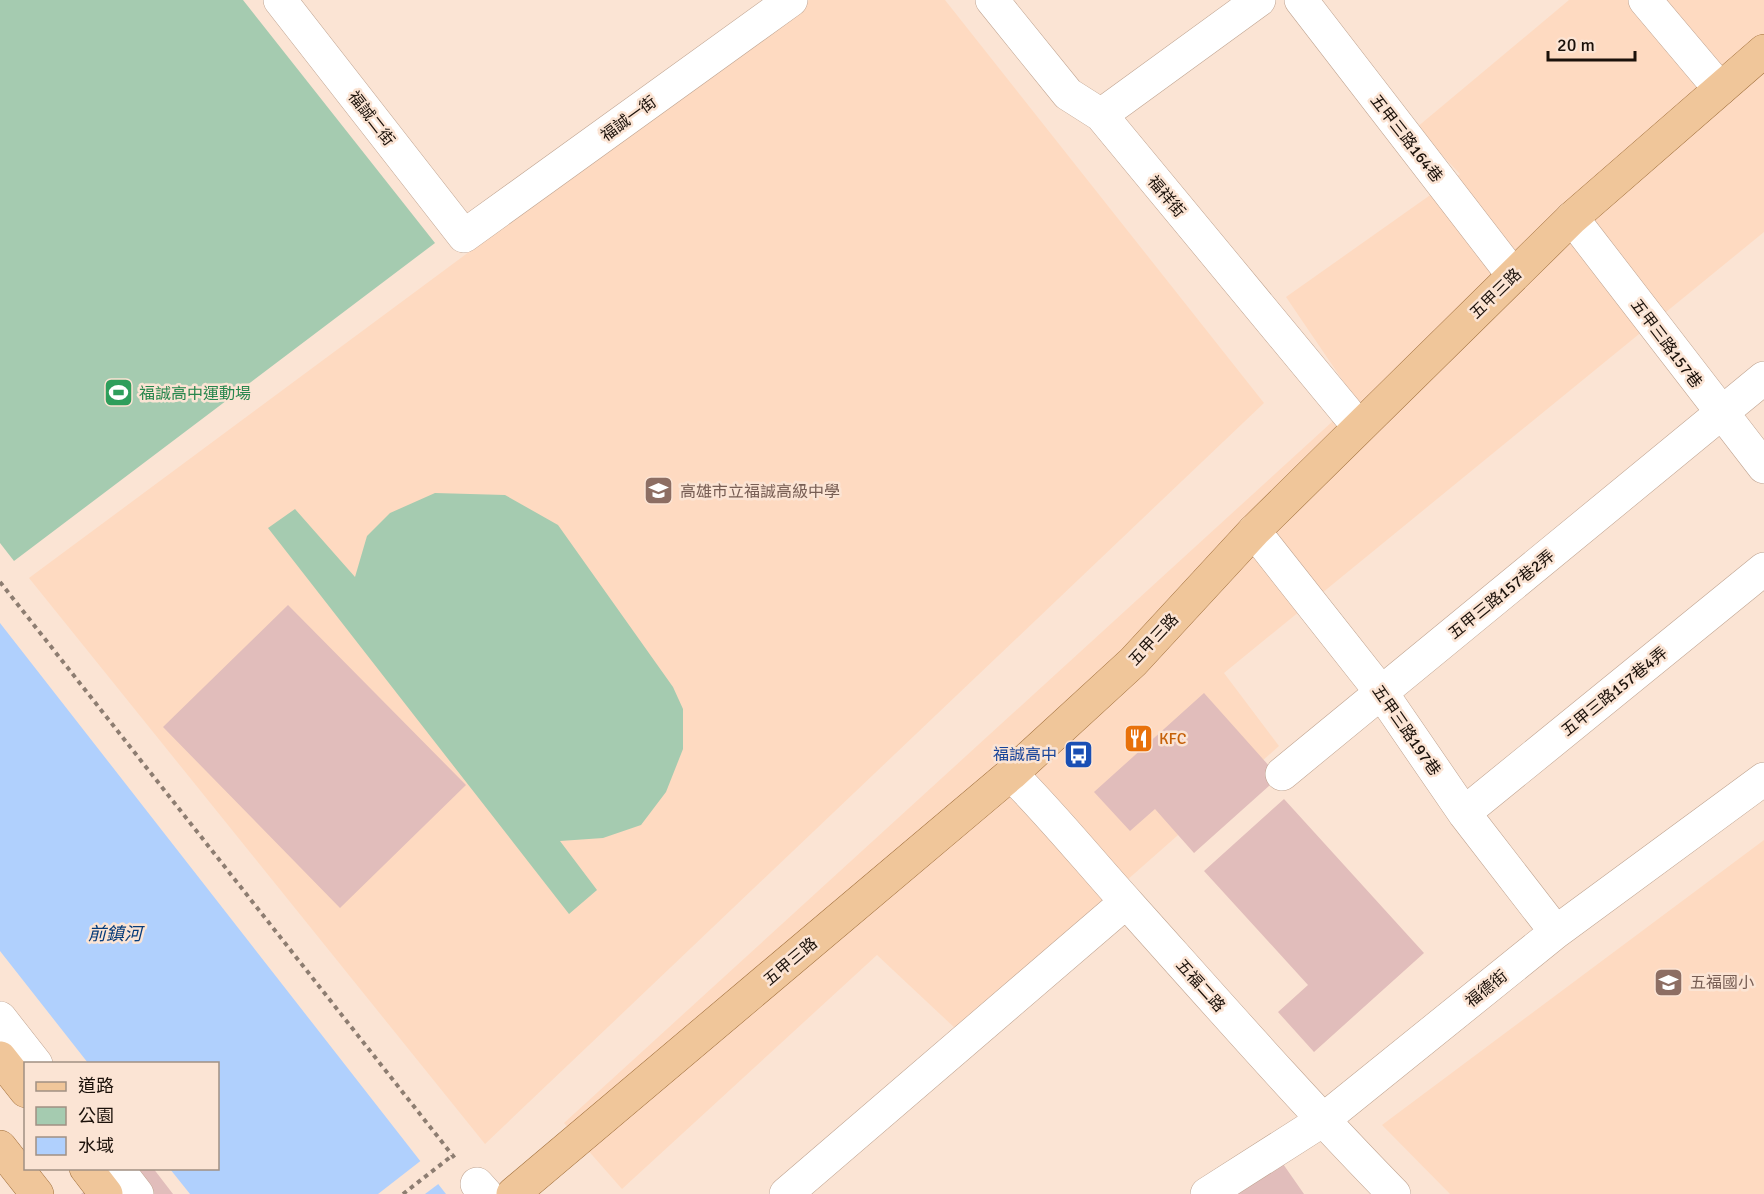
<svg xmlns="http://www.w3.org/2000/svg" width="1764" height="1194" viewBox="0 0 1764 1194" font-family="Signika,'Noto Sans TC',sans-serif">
  <rect width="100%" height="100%" fill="#fbe4d4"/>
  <path fill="#fedac1" d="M809,0h136l319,403 -779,741 -456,-566z
    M1569,0h195v232l-540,441 55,73 -322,284 -80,-75 -255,234 -58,-66 792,-723 -70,-103 174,-123 -44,-46z
    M1764,840v354h-314l-68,-69z"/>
  <path fill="#a5cbb0" d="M0,0h243l192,243 -421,318 -14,-18z
    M435,493l70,2 53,30 115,162 10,22v40l-17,43 -25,33 -38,13 -43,3 37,49 -28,24 -301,-386 27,-19 60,68 12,-41 23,-23z"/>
  <path fill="#b0d0fd" d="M0,623l446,571h-256l-20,-25 48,-1v-104l-130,-1 -88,-112z"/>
  <path fill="#fbe4d4" d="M423,1159l18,23 -16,12h-47z"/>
  <path fill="#e1bdbb" d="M288,605l178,180 -126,123 -177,-181z
    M1204,693l75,84 -85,76 -39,-44 -25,22 -36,-39z
    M1284,799l140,154 -110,99 -36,-40 30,-27 -104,-114z
    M1281,1161l23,33h-69z
    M107,1168h46l20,26h-92l29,-21z"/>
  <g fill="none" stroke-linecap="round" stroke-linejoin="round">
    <defs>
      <path id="minor" d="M280,0l184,236 327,-236
        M992,0l76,94 33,21
        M1259,0l-158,115 258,312
        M1301,0l212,275
        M1645,0l75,89
        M1572,218l192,249
        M1254,531l127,161 83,121 92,119
        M1011,774c42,42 79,88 119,132 87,97 173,195 264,288
        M1282,774l482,-396
        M1464,813l300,-244
        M0,1018l36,46
        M117,1168l20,26
        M477,1184l9,10
        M786,1194l340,-292
        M1207,1194l116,-74 233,-188 208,-153"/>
      <path id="major" d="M0,1058l26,33
        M0,1147l37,47
        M86,1168l20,26
        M513,1194l498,-420 122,-112 121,-131 318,-313 192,-167"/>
    </defs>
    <use href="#minor" stroke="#bfa390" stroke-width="34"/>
    <use href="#major" stroke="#9f6e3b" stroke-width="34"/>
    <path stroke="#8d7d71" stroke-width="4" stroke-dasharray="4.5 4.5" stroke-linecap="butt" d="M0,582l457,579
      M403,1194l50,-39"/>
    <use href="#minor" stroke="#fff" stroke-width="33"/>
    <use href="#major" stroke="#f0c69a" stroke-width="33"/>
  </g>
  <defs>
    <symbol id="stadium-square" viewBox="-11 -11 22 22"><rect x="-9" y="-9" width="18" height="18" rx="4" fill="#2e9e5b" stroke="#fbe4d4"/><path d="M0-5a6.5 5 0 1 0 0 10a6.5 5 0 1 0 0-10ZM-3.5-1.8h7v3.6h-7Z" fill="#fff"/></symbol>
    <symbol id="school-square" viewBox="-11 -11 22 22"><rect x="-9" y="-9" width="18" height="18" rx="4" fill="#8d6e63" stroke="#fbe4d4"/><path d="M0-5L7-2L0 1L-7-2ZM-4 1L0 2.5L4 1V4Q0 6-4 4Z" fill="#fff"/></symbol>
    <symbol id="restaurant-square" viewBox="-11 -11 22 22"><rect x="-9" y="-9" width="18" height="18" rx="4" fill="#e8710a" stroke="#fbe4d4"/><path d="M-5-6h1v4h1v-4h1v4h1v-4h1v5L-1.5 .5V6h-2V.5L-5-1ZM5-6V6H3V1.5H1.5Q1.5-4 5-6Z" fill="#fff"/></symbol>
    <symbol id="bus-square" viewBox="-11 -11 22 22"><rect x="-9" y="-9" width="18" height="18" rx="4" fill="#1a4fb4" stroke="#fbe4d4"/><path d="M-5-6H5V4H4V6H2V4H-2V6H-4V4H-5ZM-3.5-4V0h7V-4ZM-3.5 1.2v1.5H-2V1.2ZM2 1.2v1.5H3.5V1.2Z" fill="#fff"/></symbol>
  </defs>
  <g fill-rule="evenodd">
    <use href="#stadium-square" x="102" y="376" width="33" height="33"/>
    <use href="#school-square" x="642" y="474" width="33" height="33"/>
    <use href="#restaurant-square" x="1122" y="722" width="33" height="33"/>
    <use href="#bus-square" x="1062" y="738" width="33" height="33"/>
    <use href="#school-square" x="1652" y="966" width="33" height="33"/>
  </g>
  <g text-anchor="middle" stroke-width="5" stroke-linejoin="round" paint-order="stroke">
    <g font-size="16" fill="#1b110a" stroke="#fbe4d4">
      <text transform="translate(372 118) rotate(52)" y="6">福誠二街</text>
      <text transform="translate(628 118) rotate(-36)" y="6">福誠一街</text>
      <text transform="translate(1407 138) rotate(52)" y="6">五甲三路164巷</text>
      <text transform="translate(1167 196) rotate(50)" y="6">福祥街</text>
      <text transform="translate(1495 293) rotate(-44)" y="6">五甲三路</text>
      <text transform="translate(1667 343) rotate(53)" y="6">五甲三路157巷</text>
      <text transform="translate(1501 594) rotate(-39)" y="6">五甲三路157巷2弄</text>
      <text transform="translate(1153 639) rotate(-47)" y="6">五甲三路</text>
      <text transform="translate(1614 691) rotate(-39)" y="6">五甲三路157巷4弄</text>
      <text transform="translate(1407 730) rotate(55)" y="6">五甲三路197巷</text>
      <text transform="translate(790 961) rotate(-40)" y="6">五甲三路</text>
      <text transform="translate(1201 985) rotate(48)" y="6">五福二路</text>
      <text transform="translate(1486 988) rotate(-39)" y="6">福德街</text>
    </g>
    <g font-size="16" fill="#27864d" stroke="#fbe4d4" text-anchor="start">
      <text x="139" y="399">福誠高中運動場</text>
    </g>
    <g font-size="16" fill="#785e54" stroke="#fbe4d4" text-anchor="start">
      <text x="680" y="497">高雄市立福誠高級中學</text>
      <text x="1690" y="988">五福國小</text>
    </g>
    <g font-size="16" fill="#c56008" stroke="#fbe4d4" text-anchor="start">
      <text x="1159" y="744">KFC</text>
    </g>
    <g font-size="16" fill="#164399" stroke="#fbe4d4" text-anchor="end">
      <text x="1057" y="760">福誠高中</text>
    </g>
    <g font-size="18" font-style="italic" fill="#063b79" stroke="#fbe4d4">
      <text x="115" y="940">前鎮河</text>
    </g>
  </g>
  <rect x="24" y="1062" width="195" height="108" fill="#fbe4d4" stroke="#a19083" stroke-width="1.5"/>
  <rect x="36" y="1082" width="30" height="9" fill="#f0c69a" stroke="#a19083" stroke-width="1.5"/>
  <text x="78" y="1092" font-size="18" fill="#1b110a">道路</text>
  <rect x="36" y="1107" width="30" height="18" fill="#a5cbb0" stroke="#a19083" stroke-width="1.5"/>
  <text x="78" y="1122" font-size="18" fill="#1b110a">公園</text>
  <rect x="36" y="1137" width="30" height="18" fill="#b0d0fd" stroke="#a19083" stroke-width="1.5"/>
  <text x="78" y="1152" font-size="18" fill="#1b110a">水域</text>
  <path d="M1548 51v9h87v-9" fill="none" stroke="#1b110a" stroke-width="3"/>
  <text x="1557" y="51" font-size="18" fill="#1b110a" stroke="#fbe4d4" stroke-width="4.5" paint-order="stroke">20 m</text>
</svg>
